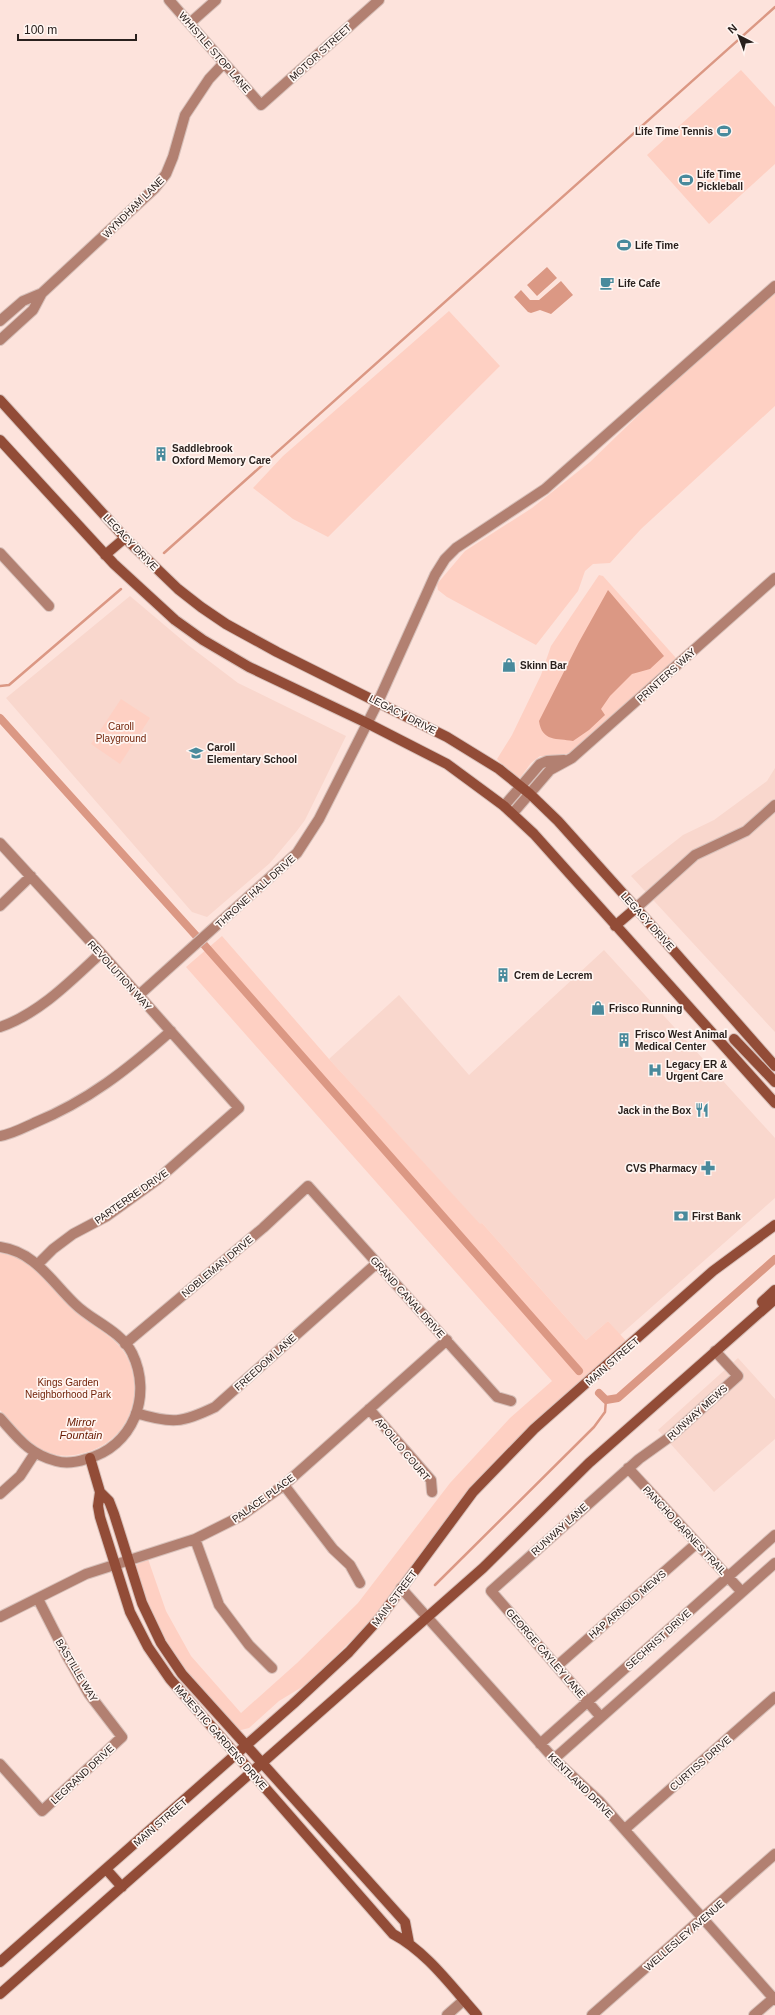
<svg xmlns="http://www.w3.org/2000/svg" width="775" height="2015" viewBox="0 0 775 2015" font-family="Helvetica,sans-serif">
  <rect width="100%" height="100%" fill="#fde3dc"/>
  <path fill="#f9d7cd" d="M130,596l58,49 50,38 108,53 -41,84 -9,12 -26,31 -63,54 -15,-5 -186,-214z
    M775,768v264l-144,-156 52,-41 31,-15 53,-39z
    M604,950l171,188v60l-155,137 -12,-14 -22,19 -104,-117 -2,2 -151,-166 70,-64 70,80z
    M738,1358l37,41v40l-61,53 -56,-62z"/>
  <path fill="#fed0c3" d="M741,70l34,37v57l-66,60 -62,-69z
    M775,283v123l-134,123 -31,34 -17,1 -8,7 -7,20 -42,54 -89,-48 -9,-7 -1,-6 28,-33 67,-43 58,-46z
    M449,311l51,55 -172,171 -35,-18 -40,-31 30,-32z
    M599,575l4,1 73,82 -105,94c-10,5 -20,6 -31,4l-9,7 -11,15 -8,-3 -15,-16 15,-24 29,-60 10,-29z
    M121,699l29,19 -30,46 -29,-20z
    M222,936l107,123 151,165 2,-1 104,117 22,-19 20,22 -104,92 -137,167 -28,31 -52,51 -28,17 -30,27 -12,3c-37,-43 -75,-84 -93,-139 -3,-9 -7,-18 -8,-27l12,-6 18,52 25,45 50,57 56,-50 61,-60 92,-120 60,-65 42,-37 -366,-414z
    M0,1253c35,6 45,29 68,52 17,18 47,29 59,52 20,41 -2,89 -48,97 -12,3 -26,2 -38,-4 -17,-9 -29,-26 -41,-40z"/>
  <path fill="#db9884" d="M547,267l10,11 -20,18 -10,-11z
    M561,281l12,14 -22,19 -11,-4 -9,3 -3,-1 -14,-15 7,-7 9,10h9z
    M608,590l56,66 -14,13 -18,5 -22,22 -9,13 4,6 -16,15 -16,11c-16,-3 -31,1 -34,-20l40,-79z
    M70 1429a11 11 0 1 1 22 0a11 11 0 1 1-22 0Z"/>
  <g fill="none" stroke-linecap="round" stroke-linejoin="round">
    <path stroke="#db9884" stroke-width="2.5" d="M164,553l611,-546
      M0,686l9,-1 112,-96
      M435,1585l159,-158 11,-15 1,-12"/>
    <path stroke="#db9884" stroke-width="8" d="M0,718l199,221 380,432
      M599,1393l7,7 12,-2 157,-139"/>
    <defs>
      <path id="street" d="M169,0l92,105 118,-105
        M190,23l26,-23
        M0,321l23,-20 19,-8 113,-105 11,-14 7,-17 12,-42 24,-36 15,-16
        M0,340l33,-30 9,-17
        M0,553l49,53
        M504,806l36,-42 7,-3 17,-1
        M513,813l37,-43 22,-12 203,-180
        M0,843l101,110 138,155 -82,72 -50,36 -34,18 -20,15 -15,15
        M0,906l31,-30
        M636,908l59,-53 51,-24 29,-26
        M139,995l158,-142 22,-34 59,-117 57,-127 10,-16 11,-11 89,-59 230,-203
        M0,1027c39,-13 72,-47 101,-74
        M0,1136c12,-2 23,-8 34,-13 54,-22 94,-54 137,-92
        M0,1247c35,5 51,34 75,57 17,17 45,26 57,49 21,43 1,94 -46,106 -9,3 -20,5 -30,2 -27,-7 -38,-23 -56,-43
        M125,1344l138,-116 45,-42 189,211 14,4
        M369,1409l62,71 1,12
        M136,1413c36,11 46,10 79,-6l162,-144
        M628,1468l113,123
        M284,1485l49,64 17,16 10,18
        M0,1494l20,-18 15,-23
        M195,1539l24,66 30,40 23,23
        M401,1588l153,171 46,43 175,198
        M0,1617l86,-43 109,-35 46,-23 43,-31 163,-145
        M557,1666l140,-123
        M600,1716l-109,-125 148,-132 32,-23 67,-60 -23,-25
        M540,1744l235,-209
        M554,1759l221,-196
        M0,1764l42,47 80,-74 -33,-43 -22,-38 -29,-57
        M625,1829l150,-132
        M447,2015l17,-15
        M592,2015l183,-161
        M754,2015l21,-18"/>
      <path id="secondary" d="M0,400l125,138 53,51 23,18 25,17 51,28 170,85 52,32 31,25 28,27 78,87 139,158
        M0,440l114,124 61,56 28,20 46,27 118,56 80,41 57,42 30,28 241,269
        M105,555l20,-17
        M615,926l21,-18
        M734,1039l41,43
        M762,1302l13,-12
        M90,1458l10,34 -2,14 2,11 30,95 18,35 22,32 223,255c34,18 58,52 84,81
        M100,1492l9,9 5,13 28,89 19,40 21,31 223,248 4,21
        M106,1869l16,18
        M0,1962l293,-258 56,-52 30,-33 94,-127 61,-63 179,-158 62,-46
        M0,1994l483,-426 106,-105 186,-164"/>
    </defs>
    <use href="#street" stroke="#d7c0ba" stroke-width="12"/>
    <use href="#secondary" stroke="#d7c0ba" stroke-width="12"/>
    <use href="#street" stroke="#b28071" stroke-width="10"/>
    <use href="#secondary" stroke="#924c37" stroke-width="10"/>
  </g>
  <defs>
    <symbol id="stadium-bare" viewBox="-9 -9 18 18"><path d="M0-5a6.5 5 0 1 0 0 10a6.5 5 0 1 0 0-10ZM-3.5-1.8h7v3.6h-7Z" fill="#498a9c" stroke="#fff5f1" stroke-width="2.5" paint-order="stroke"/></symbol>
    <symbol id="cafe-bare" viewBox="-9 -9 18 18"><path d="M-5.5-4.5H6V0H3Q3 3.5 0 3.5H-2.5Q-5.5 3.5-5.5 0ZM3-3.2v2h1.7v-2ZM-6 4.5H4V6H-6Z" fill="#498a9c" stroke="#fff5f1" stroke-width="2.5" paint-order="stroke"/></symbol>
    <symbol id="building-bare" viewBox="-9 -9 18 18"><path d="M-4-6H4V6H1V3H-1V6H-4ZM-2.5-4.3h1.7v1.8h-1.7ZM.8-4.3h1.7v1.8H.8ZM-2.5-1h1.7V.8h-1.7ZM.8-1h1.7V.8H.8Z" fill="#498a9c" stroke="#fff5f1" stroke-width="2.5" paint-order="stroke"/></symbol>
    <symbol id="shop-bare" viewBox="-9 -9 18 18"><path d="M-5-2.5h2.3a2.7 3.5 0 0 1 5.4 0H5L5.5 6h-11ZM-1.5-2.5h3a1.5 2.3 0 0 0-3 0Z" fill="#498a9c" stroke="#fff5f1" stroke-width="2.5" paint-order="stroke"/></symbol>
    <symbol id="school-bare" viewBox="-9 -9 18 18"><path d="M0-5L7-2L0 1L-7-2ZM-4 1L0 2.5L4 1V4Q0 6-4 4Z" fill="#498a9c" stroke="#fff5f1" stroke-width="2.5" paint-order="stroke"/></symbol>
    <symbol id="hospital-bare" viewBox="-9 -9 18 18"><path d="M-5-5h3v3.5h4V-5h3V5h-3V1.5h-4V5h-3Z" fill="#498a9c" stroke="#fff5f1" stroke-width="2.5" paint-order="stroke"/></symbol>
    <symbol id="restaurant-bare" viewBox="-9 -9 18 18"><path d="M-5-6h1v4h1v-4h1v4h1v-4h1v5L-1.5 .5V6h-2V.5L-5-1ZM5-6V6H3V1.5H1.5Q1.5-4 5-6Z" fill="#498a9c" stroke="#fff5f1" stroke-width="2.5" paint-order="stroke"/></symbol>
    <symbol id="pharmacy-bare" viewBox="-9 -9 18 18"><path d="M-2-6h4v4h4v4h-4v4h-4v-4h-4v-4h4Z" fill="#498a9c" stroke="#fff5f1" stroke-width="2.5" paint-order="stroke"/></symbol>
    <symbol id="bank-bare" viewBox="-9 -9 18 18"><path d="M-6-4H6V4H-6ZM0-2.3a2.3 2.3 0 1 0 0 4.6a2.3 2.3 0 1 0 0-4.6Z" fill="#498a9c" stroke="#fff5f1" stroke-width="2.5" paint-order="stroke"/></symbol>
  </defs>
  <g fill-rule="evenodd">
    <use href="#stadium-bare" x="714" y="121" width="20" height="20"/>
    <use href="#stadium-bare" x="676" y="170" width="20" height="20"/>
    <use href="#stadium-bare" x="614" y="235" width="20" height="20"/>
    <use href="#cafe-bare" x="597" y="273" width="20" height="20"/>
    <use href="#building-bare" x="151" y="444" width="20" height="20"/>
    <use href="#shop-bare" x="499" y="655" width="20" height="20"/>
    <use href="#school-bare" x="186" y="743" width="20" height="20"/>
    <use href="#building-bare" x="493" y="965" width="20" height="20"/>
    <use href="#shop-bare" x="588" y="998" width="20" height="20"/>
    <use href="#building-bare" x="614" y="1030" width="20" height="20"/>
    <use href="#hospital-bare" x="645" y="1060" width="20" height="20"/>
    <use href="#restaurant-bare" x="692" y="1100" width="20" height="20"/>
    <use href="#pharmacy-bare" x="698" y="1158" width="20" height="20"/>
    <use href="#bank-bare" x="671" y="1206" width="20" height="20"/>
  </g>
  <g text-anchor="middle" stroke-width="3.5" stroke-linejoin="round" paint-order="stroke">
    <g font-size="10" fill="#29201d" stroke="#fff5f1">
      <text transform="translate(215 52) rotate(49)" y="4">WHISTLE STOP LANE</text>
      <text transform="translate(320 52) rotate(-42)" y="4">MOTOR STREET</text>
      <text transform="translate(133 207) rotate(-45)" y="4">WYNDHAM LANE</text>
      <text transform="translate(131 542) rotate(46)" y="4">LEGACY DRIVE</text>
      <text transform="translate(666 675) rotate(-42)" y="4">PRINTERS WAY</text>
      <text transform="translate(403 714) rotate(27)" y="4">LEGACY DRIVE</text>
      <text transform="translate(255 891) rotate(-42)" y="4">THRONE HALL DRIVE</text>
      <text transform="translate(648 921) rotate(48)" y="4">LEGACY DRIVE</text>
      <text transform="translate(120 975) rotate(48)" y="4">REVOLUTION WAY</text>
      <text transform="translate(131 1196) rotate(-35)" y="4">PARTERRE DRIVE</text>
      <text transform="translate(217 1266) rotate(-40)" y="4">NOBLEMAN DRIVE</text>
      <text transform="translate(408 1297) rotate(48)" y="4">GRAND CANAL DRIVE</text>
      <text transform="translate(612 1361) rotate(-41)" y="4">MAIN STREET</text>
      <text transform="translate(265 1362) rotate(-42)" y="4">FREEDOM LANE</text>
      <text transform="translate(697 1412) rotate(-42)" y="4">RUNWAY MEWS</text>
      <text transform="translate(403 1449) rotate(50)" y="4">APOLLO COURT</text>
      <text transform="translate(263 1498) rotate(-36)" y="4">PALACE PLACE</text>
      <text transform="translate(559 1529) rotate(-42)" y="4">RUNWAY LANE</text>
      <text transform="translate(685 1530) rotate(47)" y="4">PANCHO BARNES TRAIL</text>
      <text transform="translate(394 1598) rotate(-53)" y="4">MAIN STREET</text>
      <text transform="translate(627 1604) rotate(-41)" y="4">HAP ARNOLD MEWS</text>
      <text transform="translate(658 1639) rotate(-42)" y="4">SECHRIST DRIVE</text>
      <text transform="translate(546 1653) rotate(49)" y="4">GEORGE CAYLEY LANE</text>
      <text transform="translate(77 1670) rotate(59)" y="4">BASTILLE WAY</text>
      <text transform="translate(221 1737) rotate(49)" y="4">MAJESTIC GARDENS DRIVE</text>
      <text transform="translate(700 1763) rotate(-41)" y="4">CURTISS DRIVE</text>
      <text transform="translate(82 1774) rotate(-43)" y="4">LEGRAND DRIVE</text>
      <text transform="translate(581 1785) rotate(45)" y="4">KENTLAND DRIVE</text>
      <text transform="translate(160 1822) rotate(-41)" y="4">MAIN STREET</text>
      <text transform="translate(684 1935) rotate(-41)" y="4">WELLESLEY AVENUE</text>
    </g>
    <g font-size="10" font-weight="bold" fill="#29201d" stroke="#fff5f1" text-anchor="start">
      <text x="713" y="135" text-anchor="end">Life Time Tennis</text>
      <text x="697" y="178">Life Time<tspan x="697" dy="12">Pickleball</tspan></text>
      <text x="635" y="249">Life Time</text>
      <text x="618" y="287">Life Cafe</text>
      <text x="172" y="452">Saddlebrook<tspan x="172" dy="12">Oxford Memory Care</tspan></text>
      <text x="520" y="669">Skinn Bar</text>
      <text x="207" y="751">Caroll<tspan x="207" dy="12">Elementary School</tspan></text>
      <text x="514" y="979">Crem de Lecrem</text>
      <text x="609" y="1012">Frisco Running</text>
      <text x="635" y="1038">Frisco West Animal<tspan x="635" dy="12">Medical Center</tspan></text>
      <text x="666" y="1068">Legacy ER &amp;<tspan x="666" dy="12">Urgent Care</tspan></text>
      <text x="691" y="1114" text-anchor="end">Jack in the Box</text>
      <text x="697" y="1172" text-anchor="end">CVS Pharmacy</text>
      <text x="692" y="1220">First Bank</text>
    </g>
    <g font-size="10" fill="#73240a" stroke="#fff5f1">
      <text x="121" y="730">Caroll<tspan x="121" dy="12">Playground</tspan></text>
      <text x="68" y="1386">Kings Garden<tspan x="68" dy="12">Neighborhood Park</tspan></text>
    </g>
    <g font-size="11" font-style="italic" fill="#691a00" stroke="#fff5f1">
      <text x="81" y="1426">Mirror<tspan x="81" dy="13">Fountain</tspan></text>
    </g>
  </g>
  <g transform="translate(739 36) rotate(318)" stroke="#fff5f1" stroke-width="3" paint-order="stroke">
  <path d="M0-3L7 15L0 10L-7 15Z" fill="#29201d"/>
  <text y="-6" font-size="11" font-weight="bold" text-anchor="middle" fill="#29201d">N</text>
  </g>
  <path d="M18 34v6h118v-6" fill="none" stroke="#29201d" stroke-width="2"/>
  <text x="24" y="34" font-size="12" fill="#29201d" stroke="#fff5f1" stroke-width="3" paint-order="stroke">100 m</text>
</svg>
